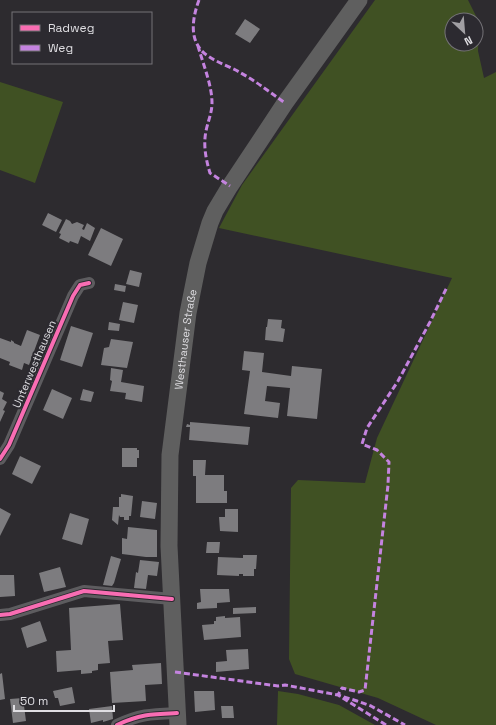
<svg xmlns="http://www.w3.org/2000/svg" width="496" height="725" viewBox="0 0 496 725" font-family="'Space Grotesk',sans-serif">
  <rect width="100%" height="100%" fill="#2d2b2f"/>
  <path fill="#405123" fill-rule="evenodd" d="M375,0h93l11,22 -1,29 6,27 12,-6v653h-60l-58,-27 -83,-24 -6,-15 2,-171 7,-8 67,3 12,-45 75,-160 -233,-50 23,-43zM452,20h24v24h-24z
    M0,82l63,20 -28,81 -35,-13z
    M278,691l20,3 41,11 36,20h-98z"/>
  <path fill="#7d7c7f" d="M245,19l15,10 -10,14 -15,-9z
    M48,213l14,7 -6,12 -14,-7z
    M66,219l4,2 2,3 5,-2 7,3 -2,4 2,1 3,-7 8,5 -5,13 -9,-5 -3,8 -8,-3 -1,2 -10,-5 2,-4 -2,-1z
    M101,228l22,11 -12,27 -23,-11z
    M130,270l12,3 -3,14 -13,-3z
    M115,284l11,2 -1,6 -11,-2z
    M123,302l15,3 -4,18 -15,-3z
    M268,319l14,1 -1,8 4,1 -2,13 -18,-2 1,-13h1z
    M109,322l11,2 -1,7 -11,-1z
    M71,326l22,7 -11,34 -22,-7z
    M27,330l13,5 -11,30 -5,-2 -2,7 -13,-5 1,-3 -10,-4v-20l11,4v-2l3,2v1l7,3z
    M111,339l22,3 -6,26 -26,-3 3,-17 5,-1z
    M244,351l20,2 -2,19 29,4 1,-10 30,3 -5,50 -30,-3 3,-28 -23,-2 -2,15 15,2 -2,15 -34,-4 6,-43 -8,-1z
    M111,368l12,2 -2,12 23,4 -2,16 -17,-3 1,-6 -16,-2 2,-10 -2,-1z
    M52,389l20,9 -9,21 -20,-9z
    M83,389l11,3 -3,10 -11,-2z
    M0,391l4,2 -2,6 5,3 -4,8 2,1 -5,11z
    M190,422l60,5 -2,18 -59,-5 1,-13h-4l1,-3 3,1z
    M122,448h15v2h2v8h-2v9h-15z
    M20,456l21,10 -9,18 -20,-10z
    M193,460h13l-1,15h19v16h3v12h-31v-27h-3z
    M121,494l12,2 -2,20h-2v4h-5v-3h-4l-1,-2 -1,10 -6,-5 1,-13h6v-10h2z
    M142,501l15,2 -2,16 -15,-2z
    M0,508l11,6 -11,22z
    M225,509h13v23l-18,-1 -1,-14h6z
    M70,513l19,6 -7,26 -20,-6z
    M128,527l29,3v27h-11l-24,-3v-16l5,1z
    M207,542h13l-1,11h-13z
    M243,555h14l-1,14h-2v7h-11v-2h-4v2l-22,-1 1,-18 25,1z
    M111,556l10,3 -7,24 -2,3 -9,-1z
    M140,560l19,2 -2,14 -9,-1 -2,14 -12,-1 2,-16 2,1z
    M60,567l6,20 -22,5 -5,-19z
    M0,575h14l1,21 -15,1z
    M200,589h29l1,13 -13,1v5l-20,1v-6l4,-1z
    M120,604l3,36 -15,1 2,22 -12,1v6l-6,1v2l-11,1v-4l-24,2 -1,-21 15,-1 -2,-42z
    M256,607v6l-23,1v-6z
    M225,616v2l15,-1 1,20 -37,3 -2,-15 12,-1v-3h2v-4z
    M40,621l7,20 -20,7 -6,-20z
    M248,649l1,20 -33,3v-10l11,-1 -1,-11z
    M161,663l1,21 -17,1 1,16 -34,2 -2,-31 23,-2 -1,-5z
    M2,673l3,26 -5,1v-26z
    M72,687l3,16 -15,3 -2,-8h-3l-2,-7z
    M194,691h20l1,19 -20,2z
    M23,698l3,23 -13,2 -3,-24z
    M112,706l1,13 -10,3v-2l-12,3 -2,-14z
    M221,706h12l1,12h-12z"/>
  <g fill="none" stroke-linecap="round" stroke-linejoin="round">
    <path stroke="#5d5c5f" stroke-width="12" d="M0,459l9,-14 64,-149 7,-11 9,-2
      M0,615l10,-1 74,-23 88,8
      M117,725c23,-11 35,-11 60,-12"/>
    <path stroke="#5f5f5f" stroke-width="17" id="s1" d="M178,725l-9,-179 1,-91 18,-142 10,-50 12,-40 5,-12 15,-25 55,-83 74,-103"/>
    <path stroke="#c483df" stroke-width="3" stroke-dasharray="6 3" stroke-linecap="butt" d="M199,0c-7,19 -11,43 9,56 10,7 23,11 33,17 16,9 30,20 44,30
      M198,46c5,18 14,39 14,57 0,10 -4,18 -6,28 -3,14 0,29 4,42l20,13
      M175,672l103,14 7,-1 53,10 19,6 14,5 34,19
      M386,725l-48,-30 4,-7 17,4 6,-2 23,-205 1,-23 -12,-12 -15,-6 5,-16 31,-47 32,-59 17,-35"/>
    <defs>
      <path id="cycleway" d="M0,459l9,-14 64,-149 7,-11 9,-2
        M0,615l10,-1 74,-23 88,8
        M117,725c23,-11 35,-11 60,-12"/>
    </defs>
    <use href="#cycleway" stroke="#2c2a30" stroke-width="6"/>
    <use href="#cycleway" stroke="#f96db3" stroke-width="4"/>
  </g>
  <g text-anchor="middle" stroke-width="4" stroke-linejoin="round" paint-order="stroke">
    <g font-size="11" fill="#dfdee2" stroke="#2c2a30">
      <text dy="4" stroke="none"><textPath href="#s1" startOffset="387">Westhauser Straße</textPath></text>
      <text transform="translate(34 364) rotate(-67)" y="4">Unterwesthausen</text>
    </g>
  </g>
  <rect x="12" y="12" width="140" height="52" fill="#2c2a30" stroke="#747277"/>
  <rect x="20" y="25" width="20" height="6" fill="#f96db3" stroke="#747277"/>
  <text x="48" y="32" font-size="12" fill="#dfdee2">Radweg</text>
  <rect x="20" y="45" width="20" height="6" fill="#c483df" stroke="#747277"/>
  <text x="48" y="52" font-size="12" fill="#dfdee2">Weg</text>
  <g transform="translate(464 32) rotate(154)"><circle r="19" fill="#2c2a30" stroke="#747277"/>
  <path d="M0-3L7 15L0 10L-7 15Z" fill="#a19fa3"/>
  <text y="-6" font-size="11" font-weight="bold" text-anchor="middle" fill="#dfdee2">N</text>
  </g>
  <path d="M14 705v6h100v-6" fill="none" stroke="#dfdee2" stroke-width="2"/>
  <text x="20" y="705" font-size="12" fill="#dfdee2" stroke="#2c2a30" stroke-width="3" paint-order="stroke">50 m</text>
</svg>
